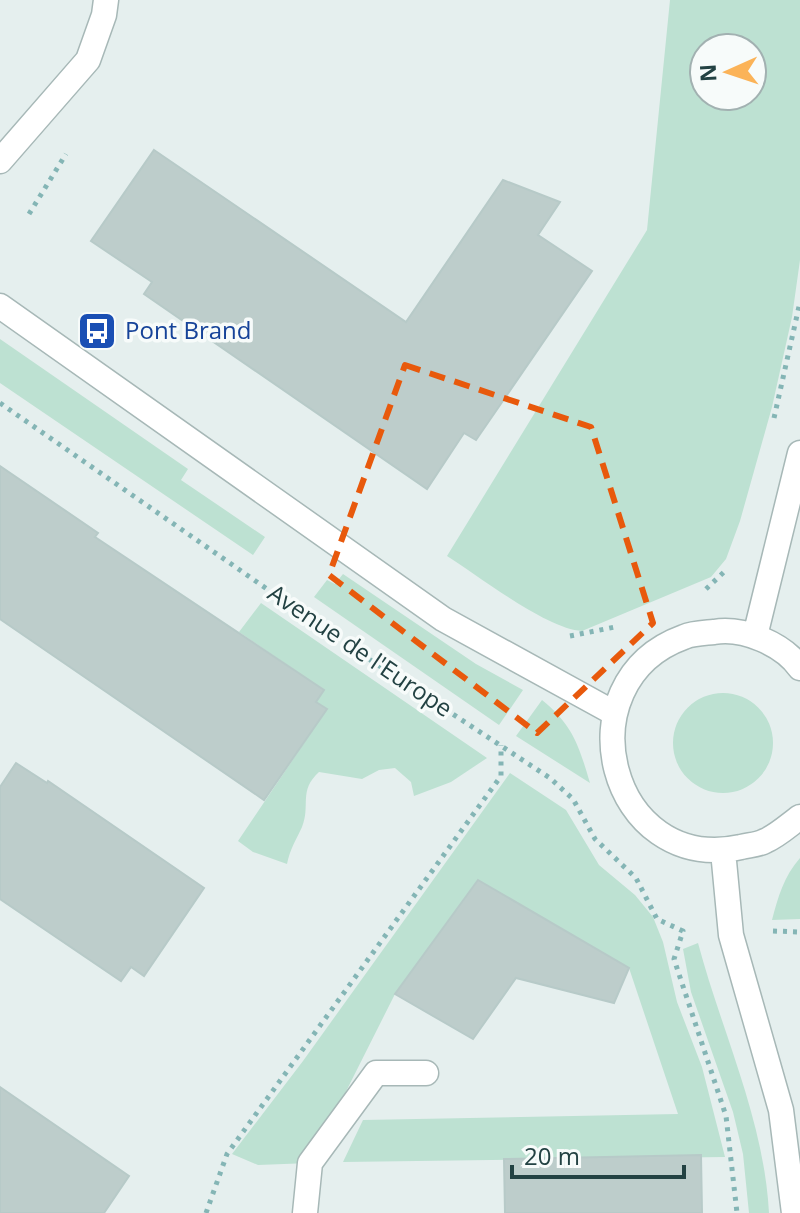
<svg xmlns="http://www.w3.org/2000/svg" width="800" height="1213" viewBox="0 0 800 1213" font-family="'Open Sans',sans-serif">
  <rect width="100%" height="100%" fill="#e5efee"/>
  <path fill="#bde1d2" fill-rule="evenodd" d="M670,0h130v260l-8,57 -20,90 -32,114 -14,38 -15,18 -129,54c-36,-2 -103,-55 -135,-75l200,-326zM704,48h48v48h-48z
    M0,339l188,130 -7,11 84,57 -12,18 -253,-172z
    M343,574l133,90 47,26 -24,35 -185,-128 13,-17 8,4z
    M261,603l226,155 -36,24 -37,14 -3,-14 -16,-14 -16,2 -17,9 -43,-7c-21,19 -8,33 -17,55 -6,13 -12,22 -15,37l-34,-12 -15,-11 89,-132 -11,-7 8,-12 -85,-58z
    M673 743a50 50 0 1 1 100 0a50 50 0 1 1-100 0Z
    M542,700c31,25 37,46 48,83l-74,-47z
    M510,773l56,37 33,55 36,30 18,22 10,25 14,60 25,65 23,90 -382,5 20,-42 315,-6 -49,-146 -151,-87 -83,113 -85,169 -52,2 -26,-11 71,-93z
    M800,858v61l-28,1c6,-23 12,-44 28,-62z
    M698,943c24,90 66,176 71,270h-20l-6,-59 -10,-42 -42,-120 -8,-43z"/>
  <path fill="#bdcdcb" stroke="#b7cac8" stroke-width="2" d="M154,150l252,172 97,-142 57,22 -22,33 54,36 -116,169 -12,-7 -37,56 -283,-195 8,-12 -61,-41z
    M0,466l98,67 -3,4 229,153 -8,12 11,7 -63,91 -264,-181z
    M16,763l31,20 1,-2 156,107 -60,88 -13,-9 -10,14 -121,-82v-112z
    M478,880l151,88 -15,35 -98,-25 -43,61 -78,-45z
    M0,1087l129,89 -25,37h-104z
    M701,1155l1,58h-197l-1,-54z"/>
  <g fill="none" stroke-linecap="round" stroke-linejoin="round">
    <defs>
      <path id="minor" d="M0,161l88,-101 16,-45 2,-15
        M0,306l443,313 171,94
        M755,636l45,-183
        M800,668c-17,-24 -57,-41 -86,-36 -10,1 -21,1 -30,5 -124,45 -75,239 57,210 8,-2 17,-2 24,-6 12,-5 24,-16 35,-24
        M723,851l8,84 50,175 13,103
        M305,1213l5,-50 66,-90h50"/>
    </defs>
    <use href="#minor" stroke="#a7b8b7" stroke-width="27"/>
    <path stroke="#84b5b5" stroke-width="5" stroke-dasharray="4 6" stroke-linecap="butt" d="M29,214l37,-60
      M0,403l346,241 204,134 23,21 22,40 41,39 21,41 26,12 -9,28 52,157 11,97
      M774,418l26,-116
      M706,589l18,-17
      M570,636l45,-9
      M773,931l27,1
      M206,1213l21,-59 274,-378v-31"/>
    <use href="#minor" stroke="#fff" stroke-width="24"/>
  </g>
  <path fill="none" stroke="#e8590c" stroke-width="6" stroke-dasharray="16 10" stroke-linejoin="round" d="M405,365l186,62 62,196 -116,110 -208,-158z"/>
  <defs>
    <symbol id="bus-square" viewBox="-11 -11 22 22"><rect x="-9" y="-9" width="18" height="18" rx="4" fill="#1a4fb4" stroke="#f7fbfa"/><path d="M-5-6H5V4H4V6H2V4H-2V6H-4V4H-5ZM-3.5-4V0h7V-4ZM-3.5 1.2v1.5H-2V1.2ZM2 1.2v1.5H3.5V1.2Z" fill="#fff"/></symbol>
  </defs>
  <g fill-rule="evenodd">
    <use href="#bus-square" x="75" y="309" width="44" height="44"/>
  </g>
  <g text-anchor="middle" stroke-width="7" stroke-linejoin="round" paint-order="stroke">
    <g font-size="24" fill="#164399" stroke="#f7fbfa" text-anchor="start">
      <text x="125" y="339">Pont Brand</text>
    </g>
    <g font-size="24" fill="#234243" stroke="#f7fbfa">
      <text transform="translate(360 651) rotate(34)" y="8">Avenue de l'Europe</text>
    </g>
  </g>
  <g transform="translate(728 72) rotate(267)"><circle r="38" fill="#f7fbfa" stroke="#a2b1b1" stroke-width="2"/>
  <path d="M0-6L14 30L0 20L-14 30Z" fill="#fbb358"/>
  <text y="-12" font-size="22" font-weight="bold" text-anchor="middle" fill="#234243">N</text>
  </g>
  <path d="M512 1165v12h172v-12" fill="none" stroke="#234243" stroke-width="4"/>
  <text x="524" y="1165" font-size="24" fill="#234243" stroke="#f7fbfa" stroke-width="6" paint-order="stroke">20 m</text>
</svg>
